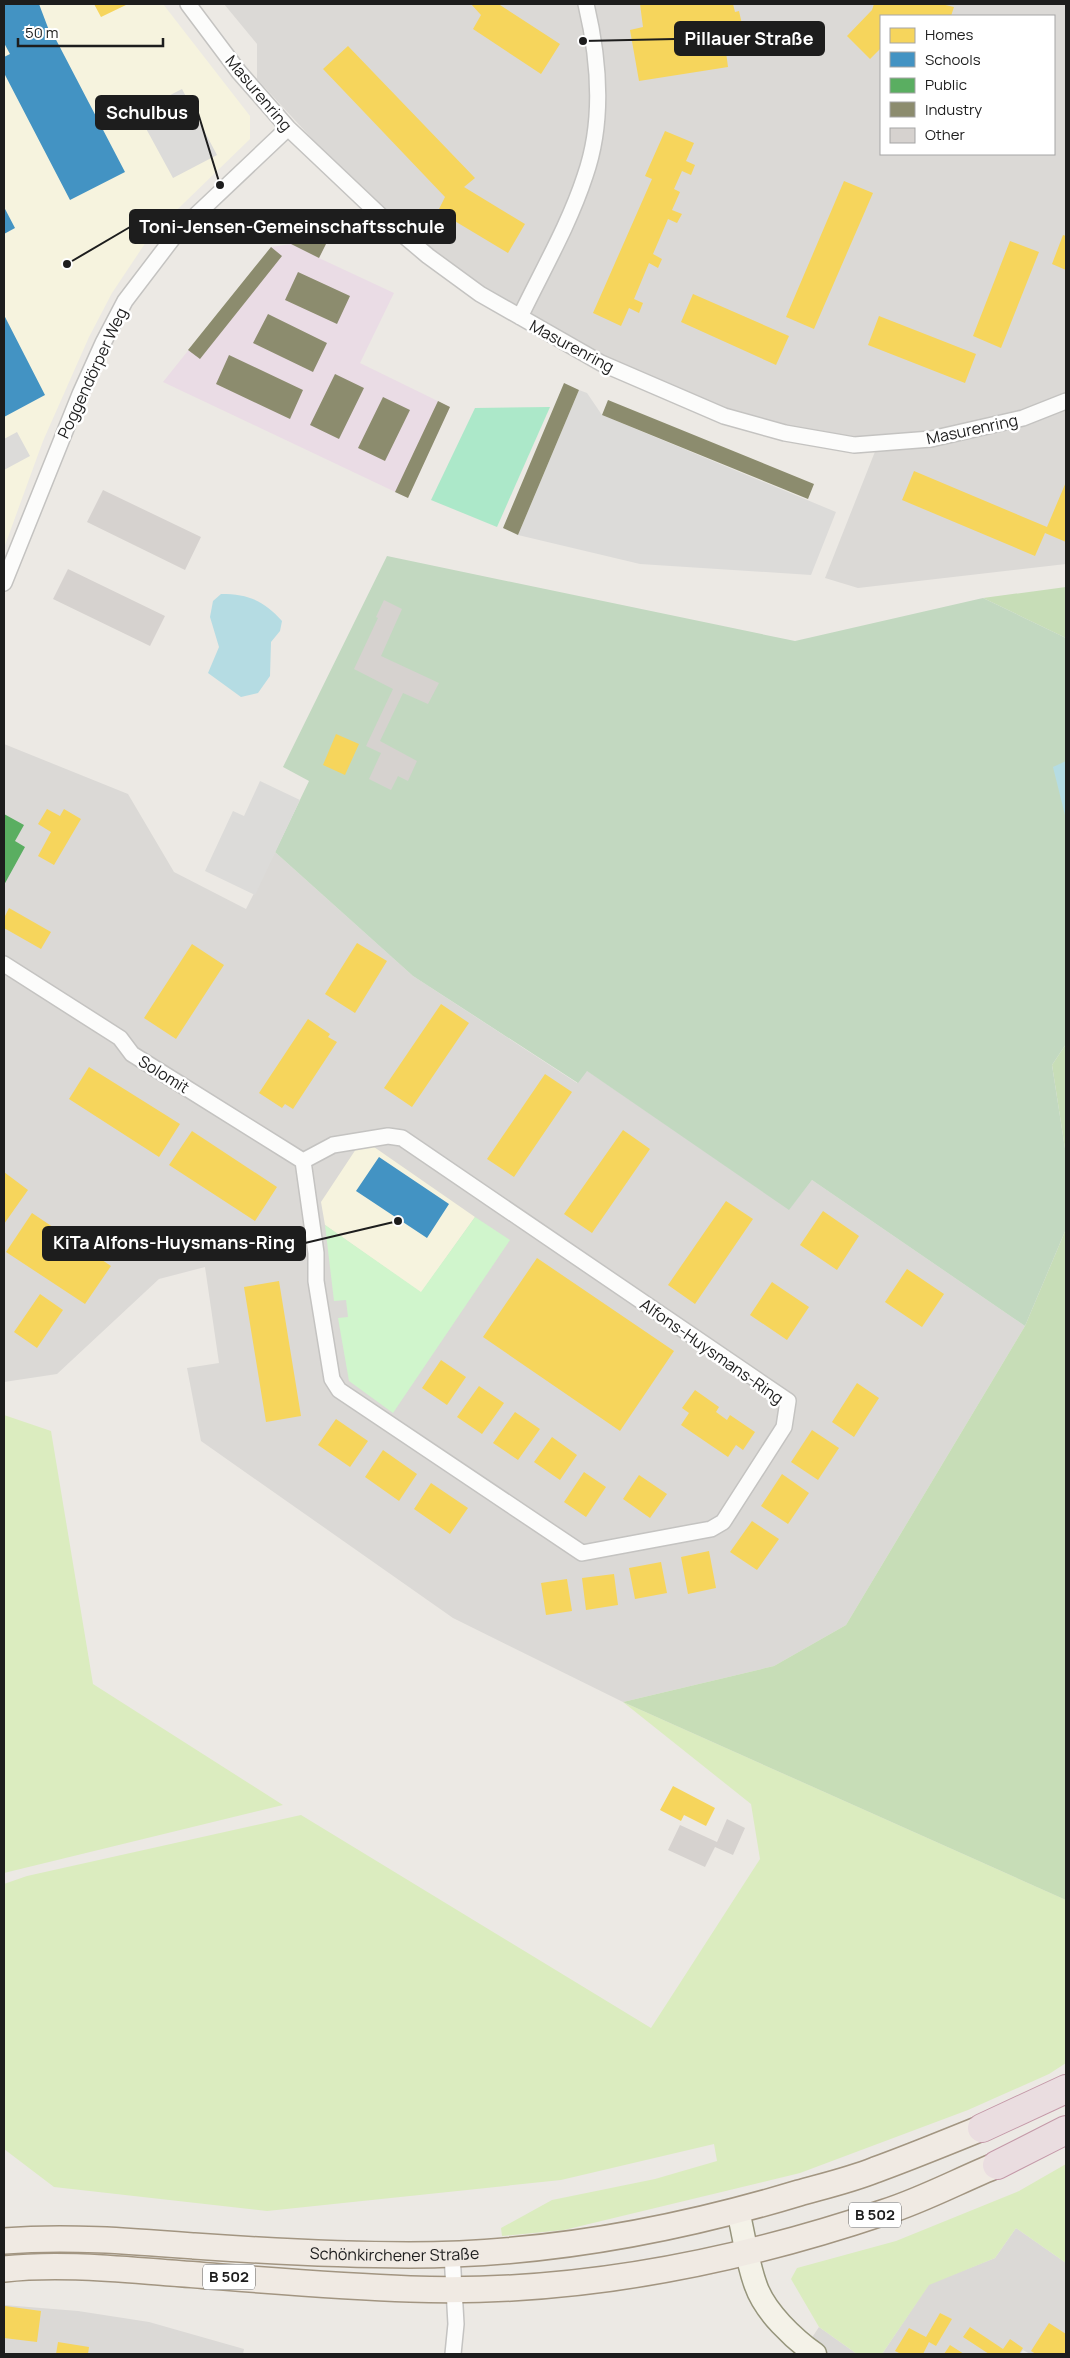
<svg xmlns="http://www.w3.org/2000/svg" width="1070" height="2358" viewBox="0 0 1070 2358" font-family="Manrope,sans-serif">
  <rect width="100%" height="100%" fill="#ece9e4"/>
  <path fill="#dbd9d6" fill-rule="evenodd" d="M224,4h842v560l-208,24 -33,-10 53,-134 -154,-28 -204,-99 -136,-100 -127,-138v-35zM881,16h173v138h-173z
    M4,744l124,50 46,78 72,37 29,-57 138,124 164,107 9,-13 203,139 23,-29 213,146 -179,299 -72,41 -151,36 -170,-84 -252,-177 -14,-73 32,-5 -14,-96 -46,12 -102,95 -53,8z
    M1016,2228l50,35v91h-36l-7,-4 -3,4h-138l47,-70 66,-26z
    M4,2305l74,6 71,11 95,27 -1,5h-239z
    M819,2327l38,27h-56z"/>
  <path fill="#eadce5" d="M297,230l29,14 -7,14 75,35 -34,70 90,44 -42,91 -245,-116 108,-135 20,-3z"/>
  <path fill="#f6f3de" d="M4,4h159l87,112v23l-100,97 -38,57 -23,44 -46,104 -39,107z
    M358,1146l16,1 101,70 -54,76 -96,-68 -4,-23z"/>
  <path fill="#dbecbf" d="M4,1415l47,16 42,253 190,121 -279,68z
    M623,1702l443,198v163l-17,11 -81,36 -168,63 -236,57 -62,6 -1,-8 51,-28 103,-21 62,-18 -3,-17 -153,36 -294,31 -213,-24 -50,-38v-265l23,-8 274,-61 350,213 109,-169 -9,-55z
    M1066,2164v99l-50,-35 -21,30 -66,27 -47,69h-25l-38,-27 -28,-48 6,-11 99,-27 123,-50z"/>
  <path fill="#c7ddb7" d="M1066,587v51l-83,-40z
    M1066,1044v111l-14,-90z
    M1066,1229v671l-443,-198 151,-36 72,-41 179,-299z"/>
  <path fill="#c2d8c0" d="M387,556l408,85 188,-43 83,40v406l-14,21 14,90v74l-41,97 -213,-146 -23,30 -202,-139 -9,12 -165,-107 -138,-124 34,-71 -26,-14z"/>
  <path fill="#d0f5cc" d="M475,1217l35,23 -117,173 -44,-32 -11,-63 10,-1 -2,-17 -12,1 -9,-76 96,67z"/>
  <path fill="#ace8c9" d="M550,407l-53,120 -66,-27 44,-92z"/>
  <path fill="#dcdbd9" d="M182,89l35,66 -44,23 -36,-66z
    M579,390l8,3 15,22 234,97 -25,63 -171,-11 -122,-29z
    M17,432l13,24 -26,14v-31z
    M260,781l40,19 -45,95 -50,-24 28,-60 11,5z"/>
  <path fill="#b5dce3" d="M221,594c28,0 43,7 61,27l-2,10 -9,11 -1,34 -12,17 -17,4 -33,-24 11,-26 -9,-30 3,-16z
    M1066,761v58l-13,-52z"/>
  <path fill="#f6d55c" d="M94,4h34l-27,13z
    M471,4h30l-1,1 60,39 -19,30 -68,-45 8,-14z
    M640,4h93l2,8 4,-1 5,22 -20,4 4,30 -89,14 -9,-51 13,-3z
    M874,4h67l13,3 -3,9h-70v32l-11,11 -23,-23 25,-26z
    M348,46l127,132 -11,9 61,37 -17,29 -70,-42 7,-14 -122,-128z
    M665,131l29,12 -8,18 9,4 -4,10 -9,-4 -8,18 6,3 -8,18 10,4 -5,9 -9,-4 -15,35 9,5 -4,9 -9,-5 -15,36 9,4 -4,10 -10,-5 -8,18 -28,-13 59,-134 -7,-3z
    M844,181l29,12 -59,136 -28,-12z
    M1063,235l3,1v34l-14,-6z
    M1010,241l29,11 -38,96 -28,-12z
    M693,294l96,42 -13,29 -95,-43z
    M879,316l97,38 -11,29 -97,-38z
    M914,471l133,56 19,-45v60l-21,-9 -10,23 -133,-56z
    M336,734l23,10 -14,31 -22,-10z
    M47,809l13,7 4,-7 17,10 -27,46 -16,-9 13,-24 -13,-8z
    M9,908l42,24 -10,17 -37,-21v-10z
    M357,943l30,18 -32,52 -30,-19z
    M192,944l32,21 -48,74 -32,-21z
    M441,1004l28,19 -57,84 -28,-19z
    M308,1019l22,15 -2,3 9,5 -44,67 -8,-5 -3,4 -23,-15z
    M89,1067l91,57 -21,33 -90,-58z
    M545,1074l27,18 -58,85 -27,-18z
    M623,1130l27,19 -58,84 -28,-19z
    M192,1131l85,56 -22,34 -86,-56z
    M4,1172l24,18 -24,34z
    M726,1201l27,18 -58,85 -27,-19z
    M823,1211l36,25 -22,34 -37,-25z
    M32,1213l79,53 -26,38 -79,-52z
    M537,1258l137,93 -54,80 -137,-94z
    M907,1269l37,25 -22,33 -37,-25z
    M279,1281l22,135 -35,6 -22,-135z
    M772,1282l37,25 -22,33 -37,-25z
    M40,1294l23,16 -26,38 -23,-16z
    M441,1360l25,17 -19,28 -25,-17z
    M857,1383l22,15 -25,39 -22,-15z
    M479,1386l25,17 -22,31 -25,-17z
    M695,1390l24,17 -3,5 11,8 3,-5 25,17 -12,18 -7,-5 -8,12 -47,-32 8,-12 -7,-5z
    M515,1412l25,17 -22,31 -25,-17z
    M336,1419l32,22 -18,26 -32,-22z
    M812,1430l27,18 -21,32 -27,-18z
    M552,1437l25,18 -17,25 -26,-18z
    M383,1450l34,24 -18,27 -34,-24z
    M584,1472l22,15 -20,30 -22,-15z
    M782,1474l27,19 -21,31 -27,-18z
    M639,1475l28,19 -17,24 -27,-19z
    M431,1483l37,25 -18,26 -36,-25z
    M752,1521l27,18 -22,31 -27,-18z
    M709,1551l7,37 -28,6 -7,-37z
    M661,1562l6,31 -32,6 -6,-31z
    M614,1574l4,31 -32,5 -4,-32z
    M567,1579l5,32 -26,4 -5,-32z
    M673,1786l42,22 -9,18 -22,-11 -3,6 -21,-11z
    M5,2306l36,5 -4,31 -33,-4z
    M940,2313l12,6 -16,27 -7,-4 -6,12h-22l-6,-3 14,-23 17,9z
    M1049,2323l17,11v20h-30l-5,-3z
    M970,2327l33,22 7,-10 13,9 -4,6h-30l-26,-17z
    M58,2342l31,5 -1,7h-32z
    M950,2345l14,9h-20z"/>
  <path fill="#4393c3" d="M4,4h35l11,29 2,-1 73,140 -55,28 -66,-127v-16l6,-3 -6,-11z
    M4,207l11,21 -11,6z
    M4,315l41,80 -41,22z
    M379,1157l70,47 -22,34 -71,-47z"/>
  <path fill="#5aae61" d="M4,814l20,11 -9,16 10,6 -21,38z"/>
  <path fill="#8c8c6e" d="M297,230l29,14 -7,14 -28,-14z
    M271,247l11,9 -82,103 -12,-9z
    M298,272l52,24 -13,28 -52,-24z
    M268,314l59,29 -14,29 -60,-29z
    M229,355l74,35 -13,29 -74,-35z
    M335,374l29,14 -25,51 -29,-14z
    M564,383l15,7 -61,145 -15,-7z
    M383,397l27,13 -25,51 -27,-13z
    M608,400l206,84 -6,15 -206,-84z
    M438,401l12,6 -42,91 -13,-6z"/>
  <path fill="#d6d2cf" d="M103,490l98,47 -16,33 -98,-48z
    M68,569l97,47 -15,30 -97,-47z
    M384,600l18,9 -21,47 58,27 -11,21 -25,-11 -23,48 37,20 -9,20 -10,-5 -7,14 -22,-11 12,-26 -15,-7 27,-57 -39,-20 24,-51 -2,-1z
    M727,1819l18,9 -12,27 -18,-8 -10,20 -37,-17 12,-25 37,17z"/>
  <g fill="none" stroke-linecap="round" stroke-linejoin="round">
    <defs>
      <path id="street" d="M188,4l51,68 49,56 95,90 45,38 52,38 121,69 123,53 61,17 69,12 77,-6 92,-21 43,-17
        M520,317c22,-46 49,-92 65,-141 19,-54 14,-117 1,-172
        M4,583l76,-189 23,-51 22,-42 51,-67 112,-106
        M4,964l116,74 12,16 171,107
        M388,1136l14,2 386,263 -4,26 -61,95 -12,7 -129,24 -243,-163 -7,-11 -16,-98v-28l-13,-92 30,-16z
        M452,2254l4,70 -3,30"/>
      <path id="secondary" d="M738,2211c6,24 9,51 18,75 9,26 38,53 59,68"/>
      <g id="primary">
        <path id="s1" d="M4,2241c63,-5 126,0 190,5 72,5 143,9 215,9 132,0 264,-24 390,-62 25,-7 51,-13 76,-23 36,-13 72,-28 107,-42"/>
        <path d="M4,2269c55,-6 112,0 167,4 80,6 159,13 239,16 163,6 321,-25 475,-77 38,-12 75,-32 112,-47"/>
      </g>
      <path id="highway" d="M982,2128l84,-39
        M997,2165l69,-35"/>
    </defs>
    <use href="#street" stroke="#c4c3c1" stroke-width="18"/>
    <use href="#secondary" stroke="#96957c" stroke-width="25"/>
    <use href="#primary" stroke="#a29581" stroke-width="28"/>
    <use href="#highway" stroke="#c499a8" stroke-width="30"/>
    <use href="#street" stroke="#fcfcfb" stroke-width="15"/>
    <use href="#secondary" stroke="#f4f2e8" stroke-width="22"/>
    <use href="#primary" stroke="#f0eae3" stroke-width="25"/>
    <use href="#highway" stroke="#eadde0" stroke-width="28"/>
  </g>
  <g text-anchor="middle" stroke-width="5" stroke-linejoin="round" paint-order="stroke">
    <g fill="#fff" stroke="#616161" stroke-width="1">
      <rect x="849" y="2202.5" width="52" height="25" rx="4"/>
      <rect x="203" y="2264.5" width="52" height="25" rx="4"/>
    </g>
    <g font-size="15" font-weight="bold" fill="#1d1d1d">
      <text x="875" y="2220">B 502</text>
      <text x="229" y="2282">B 502</text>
    </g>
    <g font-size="16" fill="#1d1d1d" stroke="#fff">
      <text transform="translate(259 93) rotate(50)" y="6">Masurenring</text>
      <text transform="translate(572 346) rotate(28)" y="6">Masurenring</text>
      <text transform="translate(92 373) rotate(-65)" y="6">Poggendörper Weg</text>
      <text transform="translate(972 429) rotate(-12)" y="6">Masurenring</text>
      <text transform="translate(164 1074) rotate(32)" y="6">Solomit</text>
      <text transform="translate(712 1351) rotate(35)" y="6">Alfons-Huysmans-Ring</text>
      <text dy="6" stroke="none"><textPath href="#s1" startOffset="391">Schönkirchener Straße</textPath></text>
    </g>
  </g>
  <path fill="none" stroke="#1d1d1d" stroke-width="2" d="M583 41L675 39M220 185L198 113M67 264L130 227M398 1221L305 1243"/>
  <g fill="#1d1d1d" stroke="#fff" stroke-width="2">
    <circle cx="583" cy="41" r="5"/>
    <circle cx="220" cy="185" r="5"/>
    <circle cx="67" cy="264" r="5"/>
    <circle cx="398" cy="1221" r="5"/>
  </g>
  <g fill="#1d1d1d" stroke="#1d1d1d" stroke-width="2">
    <rect x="675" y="22" width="149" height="33" rx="5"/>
    <rect x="96" y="96" width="102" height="33" rx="5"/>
    <rect x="130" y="210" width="325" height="33" rx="5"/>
    <rect x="43" y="1227" width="262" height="33" rx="5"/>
  </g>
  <g font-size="18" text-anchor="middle" font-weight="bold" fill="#fff">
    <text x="749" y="45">Pillauer Straße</text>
    <text x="147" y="119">Schulbus</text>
    <text x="292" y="233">Toni-Jensen-Gemeinschaftsschule</text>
    <text x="174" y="1249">KiTa Alfons-Huysmans-Ring</text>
  </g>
  <rect width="1070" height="2358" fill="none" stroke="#1d1d1d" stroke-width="10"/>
  <rect x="880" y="15" width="175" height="140" fill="#ffffff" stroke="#a5a5a5"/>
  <rect x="890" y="28" width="25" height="15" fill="#f6d55c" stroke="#a5a5a5"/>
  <text x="925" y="40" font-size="15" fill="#1d1d1d">Homes</text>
  <rect x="890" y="52" width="25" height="15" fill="#4393c3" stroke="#a5a5a5"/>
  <text x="925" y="65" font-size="15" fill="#1d1d1d">Schools</text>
  <rect x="890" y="78" width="25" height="15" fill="#5aae61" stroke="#a5a5a5"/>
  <text x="925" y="90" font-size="15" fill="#1d1d1d">Public</text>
  <rect x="890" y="102" width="25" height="15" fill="#8c8c6e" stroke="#a5a5a5"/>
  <text x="925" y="115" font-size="15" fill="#1d1d1d">Industry</text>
  <rect x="890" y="128" width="25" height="15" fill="#d6d2cf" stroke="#a5a5a5"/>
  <text x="925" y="140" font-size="15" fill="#1d1d1d">Other</text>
  <path d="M18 38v8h145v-8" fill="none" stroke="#1d1d1d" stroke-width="2.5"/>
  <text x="25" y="38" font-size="15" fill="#1d1d1d" stroke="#ffffff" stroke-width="4" paint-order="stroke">50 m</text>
</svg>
